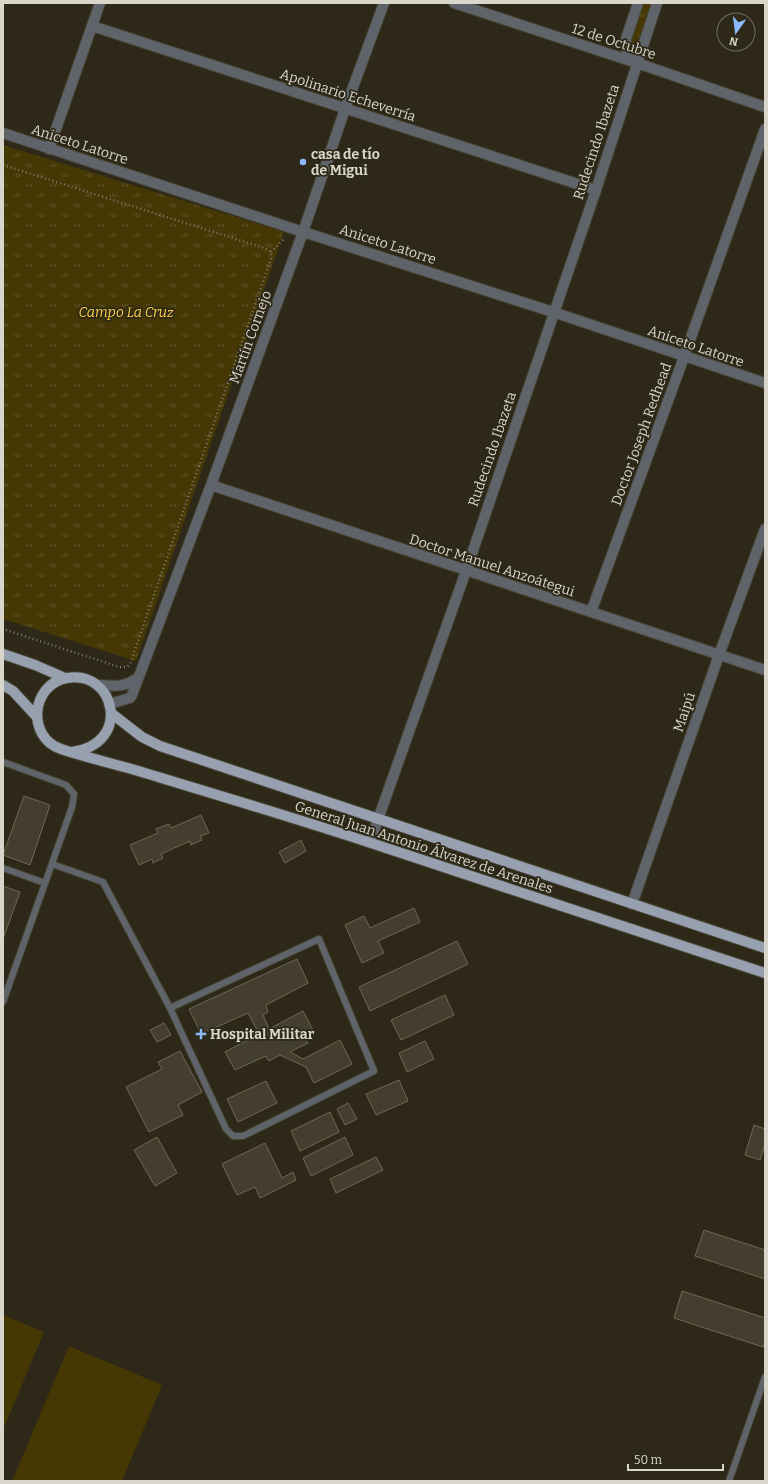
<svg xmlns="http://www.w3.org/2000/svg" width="768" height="1484" viewBox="0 0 768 1484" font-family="Bitter,serif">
  <defs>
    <pattern id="grass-tufts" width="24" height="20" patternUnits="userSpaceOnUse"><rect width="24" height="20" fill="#463805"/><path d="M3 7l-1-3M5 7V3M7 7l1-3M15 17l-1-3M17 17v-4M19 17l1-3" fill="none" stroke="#605428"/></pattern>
  </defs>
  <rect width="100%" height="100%" fill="#2d2818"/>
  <path fill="url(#grass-tufts)" d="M644,3h7l-15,44 -7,-2z
    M3,145l281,87 -148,429 -133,-42z"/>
  <path fill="#463805" d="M3,1315l41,17 -41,98z
    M69,1346l93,39 -40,96h-110z"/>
  <path fill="#433e2d" stroke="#6e6856" d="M24,796l26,9 -20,60 -27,-10z
    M201,815l8,18 -9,3 2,4 -11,5 -1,-4 -29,13 2,4 -10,5 -1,-4 -13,6 -9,-20 28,-12 -2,-4 13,-5 2,4z
    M301,840l5,11 -21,12 -6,-11z
    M3,886l17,6 -17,47z
    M414,908l6,14 -42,19 6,12 -22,10 -17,-38 19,-9 6,12z
    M457,941l11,23 -98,47 -11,-24z
    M297,959l11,24 -42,22 2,7 -5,3 6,14 34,-18 11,21 -10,3 4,8 -18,9 13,7 37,-19 12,24 -38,19 -8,-16 -26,-12 -11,6 -3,-5 -31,14 -10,-18 34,-18 -11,-21 -47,21 -12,-25z
    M445,995l9,20 -53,25 -10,-20z
    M164,1023l7,12 -14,7 -7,-12z
    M425,1041l9,18 -27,13 -8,-19z
    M180,1051l22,41 -24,13 5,10 -34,17 -23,-45 36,-18 -4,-7z
    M399,1080l9,21 -32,14 -10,-21z
    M266,1081l11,22 -39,19 -11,-23z
    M348,1103l9,16 -12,6 -8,-16z
    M330,1112l9,20 -39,19 -9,-20z
    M754,1125l11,4v15l-5,16 -15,-5z
    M157,1137l20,36 -22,13 -21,-36z
    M345,1137l8,18 -42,21 -8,-18z
    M265,1143l17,35 11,-6 3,8 -36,18 -5,-11 -18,8 -15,-31z
    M376,1157l7,13 -47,23 -6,-14z
    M704,1230l61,20v29l-70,-23z
    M682,1291l83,27v24l-2,5 -89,-29z"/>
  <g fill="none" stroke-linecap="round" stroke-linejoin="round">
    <defs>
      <path id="service" d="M3,762l63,23 8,9 -2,13 -69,195
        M52,864l51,18 67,126
        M3,868l42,15
        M319,939l55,132 -131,65h-10l-7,-7 -56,-121z
        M729,1481l36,-104"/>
      <path id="minor" d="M92,26l504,164
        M3,133l291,96 259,83 212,71
        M49,149l51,-146
        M211,485l554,185
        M591,612l93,-255 81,-228
        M97,685c17,1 26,3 41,-7
        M109,704l21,-6 2,-3 79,-210 92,-253 42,-123 39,-106
        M632,904l87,-249 46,-126"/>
      <path id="tertiary" d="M454,3l183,60 128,44
        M637,63l-10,-11 -1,-13 12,-36
        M370,842l96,-271 130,-381 61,-187"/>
      <path id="primary" d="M3,654l32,11 30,13
        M3,685l10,6 23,25
        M111,713l31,24 18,9 605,202
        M72,752c61,-8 43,-83 -5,-74 -36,6 -41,59 -6,71 24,8 49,14 74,21 79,24 157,47 236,73 131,42 262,87 394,130"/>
    </defs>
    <use href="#service" stroke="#484434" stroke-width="8"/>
    <use href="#minor" stroke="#484434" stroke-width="12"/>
    <use href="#tertiary" stroke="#484434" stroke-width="12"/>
    <use href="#primary" stroke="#484434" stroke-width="12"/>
    <path stroke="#7e7a6c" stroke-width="2.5" stroke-dasharray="1 3" stroke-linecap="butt" d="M3,165l261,83 7,4v7l-141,405 -3,3h-8l-116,-38
      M271,252l14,-14"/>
    <use href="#service" stroke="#5f646b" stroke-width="6"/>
    <use href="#minor" stroke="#5f646b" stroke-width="10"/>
    <use href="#tertiary" stroke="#5f646b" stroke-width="10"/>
    <use href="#primary" stroke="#96a0af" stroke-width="10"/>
  </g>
  <g fill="#8bbafc" stroke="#2d2818" stroke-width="1.5">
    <circle cx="303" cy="162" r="4"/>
    <path d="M199 1028h4v4h4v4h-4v4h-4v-4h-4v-4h4z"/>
  </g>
  <g text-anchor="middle" stroke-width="3.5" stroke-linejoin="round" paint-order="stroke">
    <g font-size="14" fill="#d8d5ca" stroke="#2d2818">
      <text transform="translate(614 41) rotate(18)" y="5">12 de Octubre</text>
      <text transform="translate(348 95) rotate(18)" y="5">Apolinario Echeverría</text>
      <text transform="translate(596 142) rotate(-72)" y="5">Rudecindo Ibazeta</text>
      <text transform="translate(80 144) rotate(18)" y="5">Aniceto Latorre</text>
      <text transform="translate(388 244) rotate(18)" y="5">Aniceto Latorre</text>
      <text transform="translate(250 337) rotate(-70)" y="5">Martín Cornejo</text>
      <text transform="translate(696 346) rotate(19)" y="5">Aniceto Latorre</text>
      <text transform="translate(641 434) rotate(-70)" y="5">Doctor Joseph Redhead</text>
      <text transform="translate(492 449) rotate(-71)" y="5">Rudecindo Ibazeta</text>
      <text transform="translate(492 565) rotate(18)" y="5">Doctor Manuel Anzoátegui</text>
      <text transform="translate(684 712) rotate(-71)" y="5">Maipú</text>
      <text transform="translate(424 847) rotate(18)" y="5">General Juan Antonio Álvarez de Arenales</text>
    </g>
    <g font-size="14" font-weight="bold" fill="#d8d5ca" stroke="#2d2818" text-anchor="start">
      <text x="311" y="159">casa de tío<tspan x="311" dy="16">de Migui</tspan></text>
      <text x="210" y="1039">Hospital Militar</text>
    </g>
    <g font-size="14" font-style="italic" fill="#facf41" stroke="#2d2818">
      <text x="126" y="317">Campo La Cruz</text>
    </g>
  </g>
  <rect width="768" height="1484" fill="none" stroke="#d8d5ca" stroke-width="8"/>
  <g transform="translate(736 32) rotate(194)"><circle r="19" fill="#2d2818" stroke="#716d5f"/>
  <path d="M0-3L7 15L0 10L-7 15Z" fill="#8bbafc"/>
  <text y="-6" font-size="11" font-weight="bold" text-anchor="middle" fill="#d8d5ca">N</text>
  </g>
  <path d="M628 1464v6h95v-6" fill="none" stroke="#d8d5ca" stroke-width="2"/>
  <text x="634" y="1464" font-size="12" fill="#d8d5ca" stroke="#2d2818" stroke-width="3" paint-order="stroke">50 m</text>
</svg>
